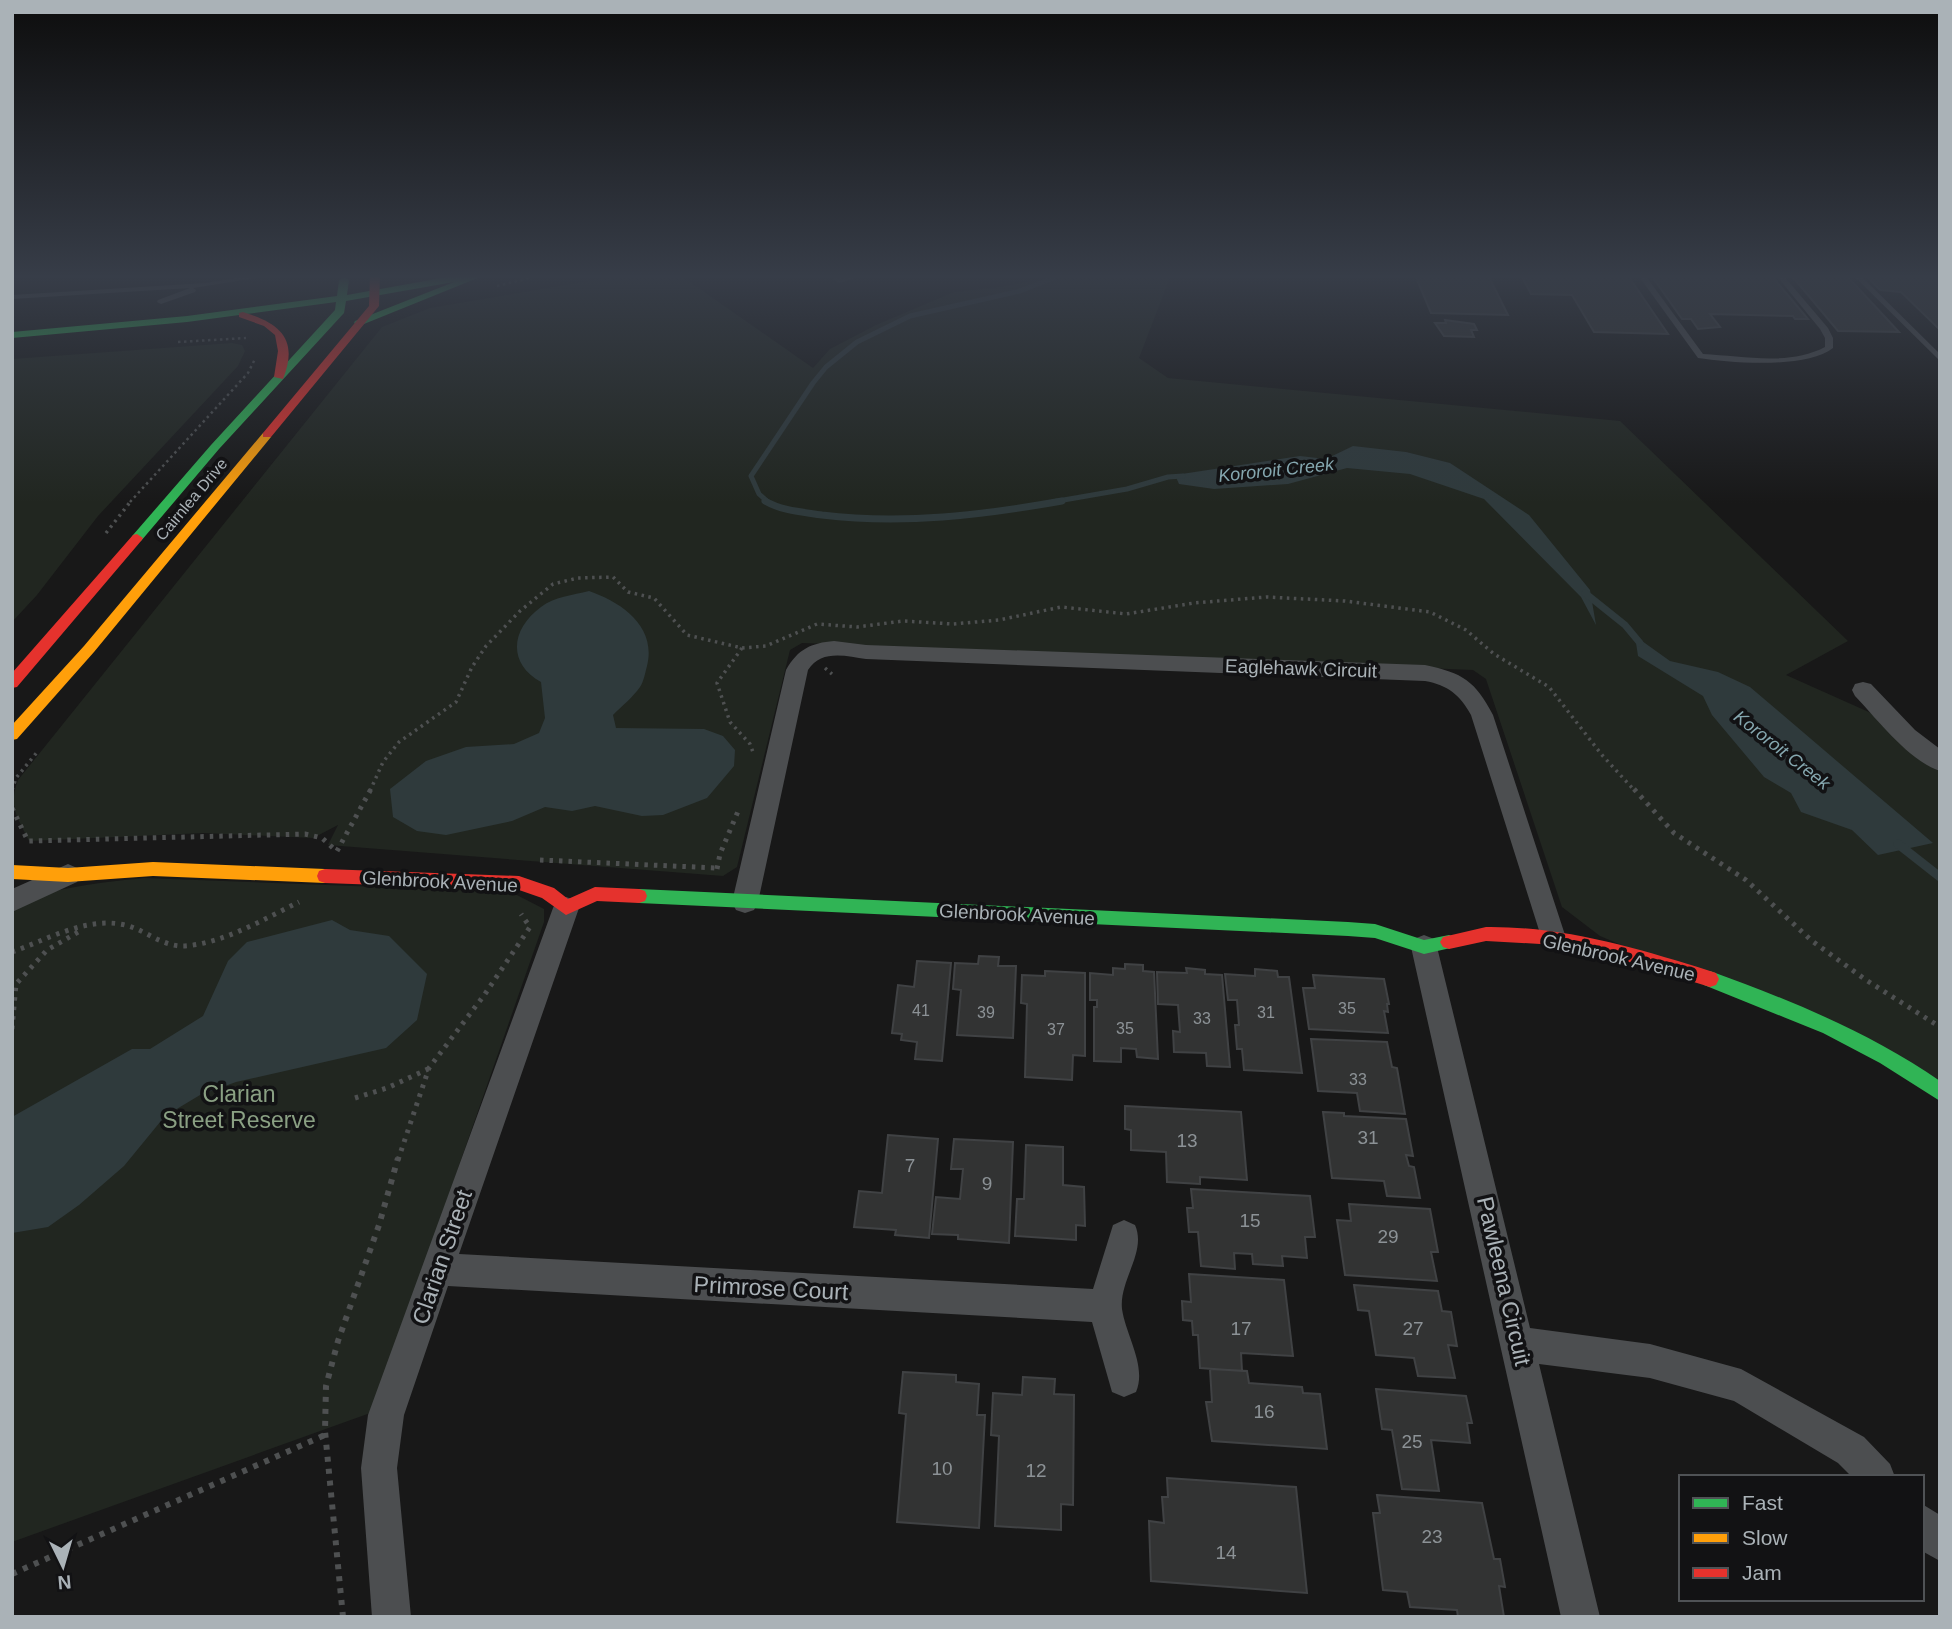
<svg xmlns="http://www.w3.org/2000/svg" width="1952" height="1629" viewBox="0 0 1952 1629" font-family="Helvetica,sans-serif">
  <rect width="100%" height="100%" fill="#181818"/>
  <path fill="#212620" d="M624,275h56l133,93 17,-19 46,-24 78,-33 46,-5 43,-8 6,-4h122l-32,83 29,20 452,43 228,220 -62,34 85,38 69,59v308l-340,-144 -38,-29 -76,-228 -13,-9 -671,-27 -12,7 -53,217 -14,9 -395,-31 10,-20 -25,13 -109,-5 -175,8c-12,-25 -21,-34 -11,-61l364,-453 48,-19z
    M232,343l10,2 3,6 -7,15 -140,150 -61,79 -25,27v-263z
    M144,878l367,14 33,17v13l-171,490 -361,130v-637c43,-18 86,-22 132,-27z"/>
  <path fill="#2f3a3c" d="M1353,446l53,6 44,11 79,52 61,75 6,35 -15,-28 -97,-98 -74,-25 -63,-6 -59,16 -74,5 -35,-5 -4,-9 125,-19 26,3z
    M589,591c32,11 68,35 58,75 -2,7 -3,15 -7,21 -7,10 -18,19 -27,28l3,13 88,1 19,7 12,14 -1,16 -27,32 -44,17 -21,1 -47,-10 -23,5 -27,-4 -33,14 -66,14 -29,-4 -24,-14 -3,-28 36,-28 40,-14 48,-3 25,-11 6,-15 -4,-36c-34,-19 -30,-53 0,-75 13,-10 32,-12 48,-16z
    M1635,636l35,25 48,11 32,15 183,156 -55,12 -26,-25 -51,-18 -10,-19 -27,-16 -52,-62 -9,-19 -65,-40z
    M332,920l18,10 39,6 38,38 -10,46 -31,28 -150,34 -36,13 -35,21 -41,50 -45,39 -31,22 -36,6v-116l120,-68h18l53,-33 25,-55 19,-19z"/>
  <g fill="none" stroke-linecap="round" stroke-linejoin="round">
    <path stroke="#2f3a3c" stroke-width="5" d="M768,502l-9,-8 -8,-18 62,-93 13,-16 31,-25 53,-26 110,-25 41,-16
      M1052,502l75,-13 41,-12 15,-1"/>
    <path stroke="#2f3a3c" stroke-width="7" d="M765,501c17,10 38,11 57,14 81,10 161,0 240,-14
      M1585,593l40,32 15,18"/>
    <path stroke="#2f3a3c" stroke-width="9" d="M1898,844l42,33"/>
  </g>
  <path fill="#323333" stroke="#404244" stroke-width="2" d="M831,275h32l-24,7z
    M1415,275h73l20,40 -77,-2z
    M1521,275h111l-3,2 39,57 -74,-2 -22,-37 -41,-1z
    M1651,275h120l37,44h-13l-2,-3 -83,-2 10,13 -22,2 -7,-10h-9z
    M1791,275h55l53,57 -61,-1z
    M1865,275h75v55l-39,-38 -21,-2z
    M1445,320l29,4 3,6h-6l3,7 -30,-1 -9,-13h11z
    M979,956l20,1 -1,9h18l-3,72 -56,-3 4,-45 -8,-1 2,-26 23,1z
    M917,961l34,2 -9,98 -27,-2 2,-17 -16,-2 1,-6 -10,-1 6,-48 16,2z
    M1125,964l18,1v6l11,1 4,87 -21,-2 -1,-8 -15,-1v14l-27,-1v-54h3v-7h-7v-27l23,2v-7l12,1z
    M1186,968l19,2v4l17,1 8,92 -23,-1 -1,-13 -32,-1 -1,-21 7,1 -2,-27 -20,-1 -1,-32 30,1z
    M1255,969l22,2 1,6h11l13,96 -58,-3 -2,-21h-5l-2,-24h4l-2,-25h-9l-3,-26 30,2z
    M1045,971l40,2v83l-12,-1 -1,25 -47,-3 2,-73 -6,-1 1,-28 23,1z
    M1313,975l71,4 5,25h-2l1,8 -4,-1 4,22 -79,-4 -6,-41h12z
    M1311,1039l76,3 5,25 5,1 8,46 -45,-3 -3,-18 -39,-2z
    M1125,1106l116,6 6,68 -47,-3v7l-33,-2 -1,-30 -35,-2v-20l-6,-1z
    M1323,1112l21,1v3l62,3 7,37 -7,-1 3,11 5,1 6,31 -33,-2 -3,-15 -52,-3z
    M888,1135l50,4 -9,99 -34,-3 1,-5 -42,-3 5,-36 23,2z
    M954,1139l59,3 -4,101 -51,-4v-4l-26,-1 4,-37 24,2 3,-30h-12z
    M1026,1145l37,2v38l21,2 1,39 -9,-1v15l-61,-4 2,-37h7z
    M1191,1189l119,7 5,41h-10l2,21 -25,-2 1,10 -30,-2 -1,-10 -18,-1 1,16 -34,-3 -3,-34h-9l-2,-24h6z
    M1349,1204l81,5 8,43h-7l6,29 -92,-6 -8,-55 14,1z
    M1189,1274l95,6 9,76 -52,-3 1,18 -42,-3 -2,-33h-5l-1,-14 -9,-1 -1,-19 9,1z
    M1354,1285l84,6 4,20 9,1 6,34 -9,-1 7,33 -37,-2 -4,-18 -38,-3 -7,-44 -11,-1z
    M1210,1369l37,2 2,12 53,4 1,6 17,1 7,55 -115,-8 -6,-39h6z
    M903,1372l53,3v7l23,2 -2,31h8l-6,113 -82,-6 9,-108 -7,-1z
    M1023,1377l32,2 -1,15 20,1 -1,110 -12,-1v26l-66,-4 4,-90 -8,-1 2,-42 29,2z
    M1376,1389l90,7 6,27h-5l3,20 -39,-3 8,51 -37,-2 -10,-59 -10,-1z
    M1167,1478l129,9 11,106 -156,-12 -2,-60 15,2 -2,-26h6z
    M1377,1495l105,8 12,56h6l5,28 -6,-1 5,31h-46l-1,-7 -47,-3 -3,-15 -24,-2 -10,-77h7z"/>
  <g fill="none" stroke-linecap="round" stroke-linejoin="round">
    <path stroke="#4e5051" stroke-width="2.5" stroke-dasharray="2.5 3.5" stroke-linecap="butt" d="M497,286l45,-11
      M178,342l68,-4
      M130,502l118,-129 7,-14"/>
    <path stroke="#4e5051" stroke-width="3.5" stroke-dasharray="2.5 4.5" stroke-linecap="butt" d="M106,533l25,-32
      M742,648l-25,35 13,39 20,22 4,11
      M825,668l7,6
      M12,790l4,-12 22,-27
      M370,791l13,-29 16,-20 57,-40 16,-35 14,-21 34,-35 33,-27 25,-6 35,-1 15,15 26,6 33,37 55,13 24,-2 51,-22 40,3 46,-6 50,3 46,-4 62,-13 65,7 68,-11 72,-6 79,4 85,11 36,18 28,24 55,33 53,68 33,36"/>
    <path stroke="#4e5051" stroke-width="5" stroke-dasharray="3.5 6" stroke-linecap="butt" d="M1634,789l40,44 72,47 66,61 54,39 74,47
      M12,808l16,33 277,-7 17,4 11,10
      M337,851l34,-62
      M540,860l177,8
      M717,869l3,-15 19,-45
      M12,952c34,-12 75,-36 113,-27 21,5 37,22 60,21 39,-3 79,-27 114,-44
      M12,1029l4,-45 31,-34 33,-19
      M355,1098l32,-10 41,-19
      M398,1160l31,-92 56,-74 45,-67 -9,-13"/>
    <path stroke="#4e5051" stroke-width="6" stroke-dasharray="5 7" stroke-linecap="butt" d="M12,1574l313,-139
      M343,1617l-18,-186 1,-45 12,-45 41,-116 19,-67"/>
    <path fill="#4c4e50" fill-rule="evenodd" d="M255,275h20l-82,13 3,2 -1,2 -34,12 -4,-2 1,-2 32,-12 -178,11v-4l193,-12z
      M1638,275h7l58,79c40,2 86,12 122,-7v-9l-5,-9 -44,-54h7l45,53 5,10v10c-27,21 -101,15 -135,10z
      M1853,275h7l80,79v7z"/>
    <path fill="#4c4e50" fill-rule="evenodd" d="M834,641l32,4 559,20c38,8 50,16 68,50l73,223 -4,8 -9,3 -9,-3 -73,-231c-11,-20 -23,-30 -46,-34l-559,-22c-20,-3 -45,-10 -58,11l-50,232 -4,8 -9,3 -9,-3 -4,-8 54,-232c12,-21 25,-27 48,-29z
      M1863,682l8,2 44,46 25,19v22c-31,-10 -63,-52 -85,-75l-3,-6 3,-6z
      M68,864l9,4 4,7 -4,7 -65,30v-23z
      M566,897l9,3 4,8 -120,346 634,35 20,-64 11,-5 11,5c12,27 -16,55 -13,84 4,27 25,57 14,83l-12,5 -12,-5 -20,-70 -644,-36 -44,129 -7,53 14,149h-39l-11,-149 7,-53 185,-507 4,-8z
      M1424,935l10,4 3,8 93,381 120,16 91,25 123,68 26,27 5,13h-43l-14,-14 -104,-62 -84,-23 -111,-14 61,253h-39l-150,-670 3,-8z
      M1922,1504l18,11v46l-18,-10z"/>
    <path fill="#30b455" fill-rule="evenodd" d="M458,275h27l-126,51 -5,-3 1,-2 99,-39 -108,19 -2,12 -125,136 -78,92 -4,1 -6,-4 2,-3 78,-90 124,-135 1,-8 -149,20 -175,16v-6l175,-16 150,-20 2,-16 5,-3 5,3 -2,15z
      M639,889l709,33 27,2 49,16 25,-5 6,2 3,5 -3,5 -31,7 -49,-16 -27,-2 -709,-33 -6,-2 -2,-5 2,-5z
      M1710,971c80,29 159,61 230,110v20l-60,-38 -57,-30 -119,-48 -3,-6 3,-6z"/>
    <path fill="#ff9f0a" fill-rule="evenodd" d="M267,432l4,1v4l-177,215 -77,87 -5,1v-15l72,-79 179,-213z
      M153,862l172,7 6,2 2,5 -2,5 -6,2 -172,-7 -85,6 -56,-3v-14l56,3z"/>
    <path fill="#e5322d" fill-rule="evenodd" d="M370,275h10l-1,31 -108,131h-8v-4l106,-127z
      M243,312c37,11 56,27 40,67l-9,-2 4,-26 -3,-16 -11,-9 -25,-9v-4z
      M137,534l6,4 -2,3 -124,146 -5,1v-15l121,-138z
      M325,869l194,7 35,12 14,11 27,-12 44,2 6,2 2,5 -2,5 -6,2 -42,-2 -31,14 -24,-17 -23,-8 -194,-7 -6,-2 -2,-5 2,-5z
      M1486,927c77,-1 151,21 224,44l6,2 3,6 -3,6 -6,2 -81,-25 -89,-18 -54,-3 -37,8 -6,-2 -3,-5 3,-5z"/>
  </g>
  <linearGradient id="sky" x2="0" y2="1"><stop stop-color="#0d0d0d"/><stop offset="0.55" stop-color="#373d48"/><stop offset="1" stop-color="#373d48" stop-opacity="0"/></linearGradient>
  <rect width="1952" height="503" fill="url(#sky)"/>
  <g text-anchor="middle" stroke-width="7" stroke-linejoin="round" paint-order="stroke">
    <g font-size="16" fill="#aab2b7" stroke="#121214">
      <text transform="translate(191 499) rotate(-50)" y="6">Cairnlea Drive</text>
    </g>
    <g font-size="16" fill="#8c9296">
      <text x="1347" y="1014">35</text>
      <text x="921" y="1016">41</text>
      <text x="986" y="1018">39</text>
      <text x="1266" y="1018">31</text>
      <text x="1202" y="1024">33</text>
      <text x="1125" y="1034">35</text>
      <text x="1056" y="1035">37</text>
      <text x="1358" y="1085">33</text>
    </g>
    <g font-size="18" font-style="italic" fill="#85a7af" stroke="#121214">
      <text transform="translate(1276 470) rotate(-6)" y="6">Kororoit Creek</text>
      <text transform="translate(1782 750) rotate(38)" y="6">Kororoit Creek</text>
    </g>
    <g font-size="19" fill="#aab2b7" stroke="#121214">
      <text transform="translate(1301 668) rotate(2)" y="7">Eaglehawk Circuit</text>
      <text transform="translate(440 881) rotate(3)" y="7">Glenbrook Avenue</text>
      <text transform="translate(1017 914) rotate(3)" y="7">Glenbrook Avenue</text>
      <text transform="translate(1619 957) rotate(13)" y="7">Glenbrook Avenue</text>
    </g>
    <g font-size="19" fill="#8c9296">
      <text x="1368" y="1144">31</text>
      <text x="1187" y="1147">13</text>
      <text x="910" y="1172">7</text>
      <text x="987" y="1190">9</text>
      <text x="1250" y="1227">15</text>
      <text x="1388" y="1243">29</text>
      <text x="1241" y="1335">17</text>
      <text x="1413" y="1335">27</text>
      <text x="1264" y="1418">16</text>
      <text x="1412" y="1448">25</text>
      <text x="942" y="1475">10</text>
      <text x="1036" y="1477">12</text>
      <text x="1432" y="1543">23</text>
      <text x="1226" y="1559">14</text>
    </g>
    <g font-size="23" fill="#8aa083" stroke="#121214">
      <text x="239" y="1102">Clarian<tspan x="239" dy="26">Street Reserve</tspan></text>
    </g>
    <g font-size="23" fill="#aab2b7" stroke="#121214">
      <text transform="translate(442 1257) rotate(-71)" y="8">Clarian Street</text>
      <text transform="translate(1504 1281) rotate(77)" y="8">Pawleena Circuit</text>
      <text transform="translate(771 1288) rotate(3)" y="8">Primrose Court</text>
    </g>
  </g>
  <rect width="1952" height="1629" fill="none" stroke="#aab2b7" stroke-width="28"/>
  <rect x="1679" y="1475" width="245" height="126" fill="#121214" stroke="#4f5255" stroke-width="2"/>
  <rect x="1693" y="1498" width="35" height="10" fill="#30b455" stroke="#4f5255" stroke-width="2"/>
  <text x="1742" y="1510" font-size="21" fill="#aab2b7">Fast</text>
  <rect x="1693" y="1533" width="35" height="10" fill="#ff9f0a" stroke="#4f5255" stroke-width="2"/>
  <text x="1742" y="1545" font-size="21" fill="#aab2b7">Slow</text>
  <rect x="1693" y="1568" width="35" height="10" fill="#e5322d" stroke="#4f5255" stroke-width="2"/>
  <text x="1742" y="1580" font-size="21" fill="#aab2b7">Jam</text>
  <g transform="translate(63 1566) rotate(175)" stroke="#121214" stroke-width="5" paint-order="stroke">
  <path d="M0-5L12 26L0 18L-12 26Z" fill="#aab2b7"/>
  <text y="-10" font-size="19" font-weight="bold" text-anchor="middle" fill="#aab2b7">N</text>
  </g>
</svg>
